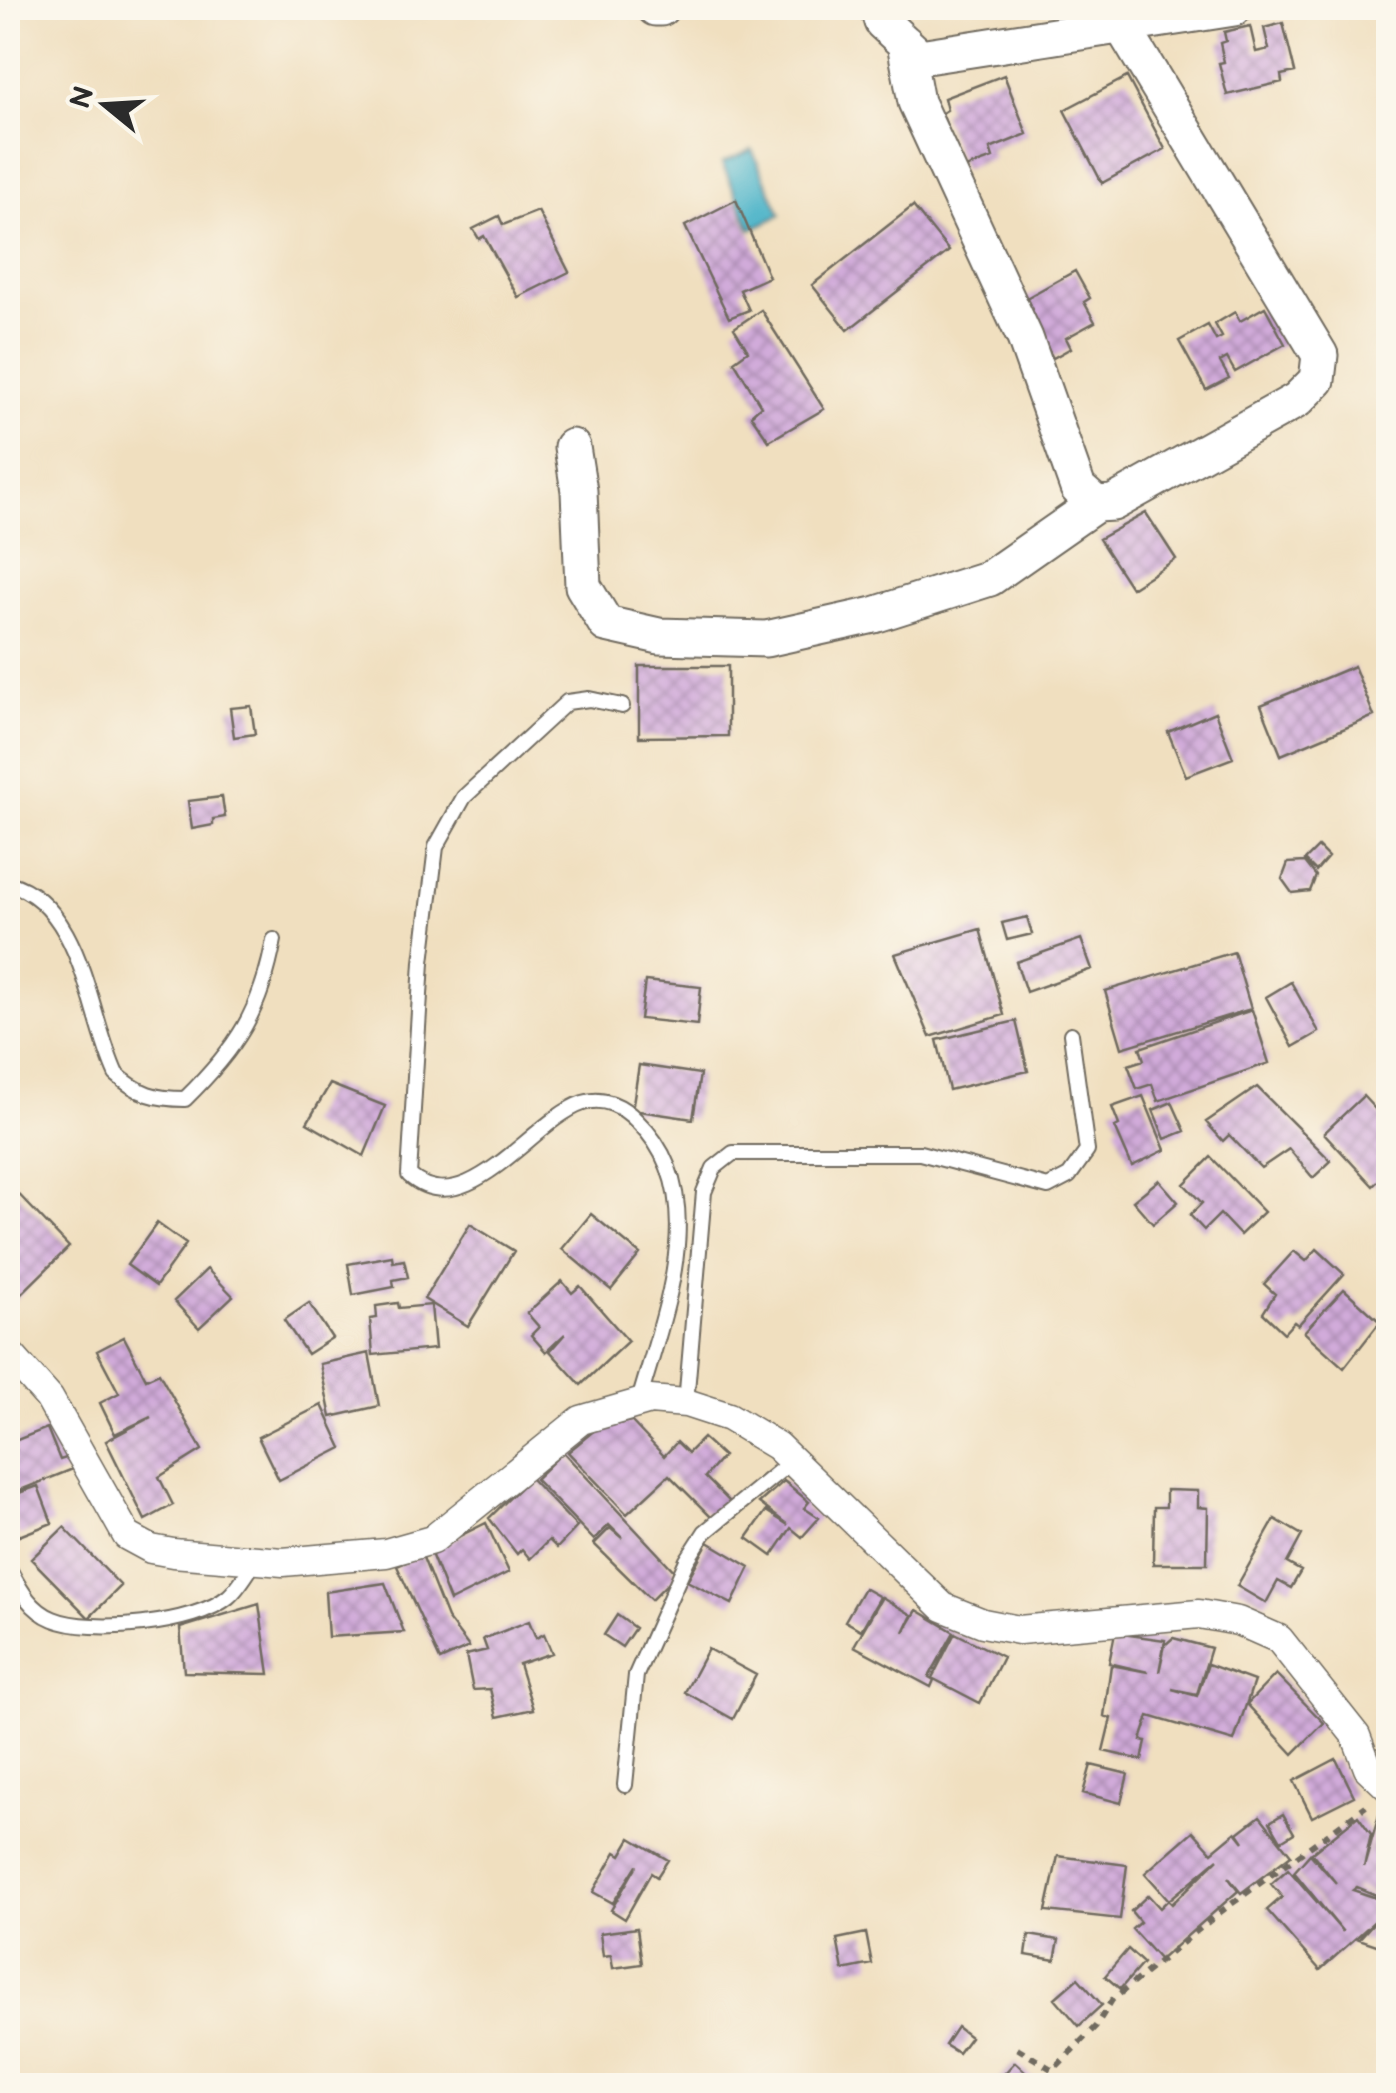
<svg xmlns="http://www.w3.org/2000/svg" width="1396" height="2093" viewBox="0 0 1396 2093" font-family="'Balsamiq Sans',sans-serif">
  <defs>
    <pattern id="building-cross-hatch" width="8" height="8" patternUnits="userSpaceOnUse" patternTransform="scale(2.5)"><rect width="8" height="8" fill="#d1abda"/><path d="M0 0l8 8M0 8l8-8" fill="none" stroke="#aa8bb1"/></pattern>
  </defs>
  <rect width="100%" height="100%" fill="#fbf7ec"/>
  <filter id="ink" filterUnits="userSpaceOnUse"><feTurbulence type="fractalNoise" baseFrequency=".01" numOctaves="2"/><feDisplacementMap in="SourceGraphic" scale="20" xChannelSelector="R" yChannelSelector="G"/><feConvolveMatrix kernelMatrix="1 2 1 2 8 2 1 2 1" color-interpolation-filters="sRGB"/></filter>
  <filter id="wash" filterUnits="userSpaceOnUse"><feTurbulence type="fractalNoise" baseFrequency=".0048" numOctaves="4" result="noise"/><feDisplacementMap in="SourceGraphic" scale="40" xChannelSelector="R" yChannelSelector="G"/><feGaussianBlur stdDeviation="2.25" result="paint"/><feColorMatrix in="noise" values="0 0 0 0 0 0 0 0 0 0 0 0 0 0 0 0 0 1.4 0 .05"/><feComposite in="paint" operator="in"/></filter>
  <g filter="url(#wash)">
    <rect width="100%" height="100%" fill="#f0dfbf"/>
    <path fill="#49b2c8" stroke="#3a6e7a" stroke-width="2.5" d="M752,150l29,65 -30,14 -29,-66z"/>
    <g id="blocks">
      <path fill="url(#building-cross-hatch)" d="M1283,23l12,49 -14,3 1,7 -55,13 -8,-32 5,-1 -4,-19 6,-2 -2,-9 26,-6 6,26 13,-3 -5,-21z
        M1004,75l23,59 -37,15 3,9 -30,11 -21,-56 5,-3 -3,-12z
        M1127,77l38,72 -63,34 -38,-73z
        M736,200l33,77 -29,13 9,20 -20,8 -44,-92z
        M913,206l36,45 -101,79 -36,-45z
        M538,211l31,61 -51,25 -34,-61 -5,3 -6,-10 26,-13 4,9z
        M1075,271l15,27 -6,4 11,20 -29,16 5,10 -18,10 -32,-57z
        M1265,307l20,37 -50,28 -8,-14 -7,4 9,16 -23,12 -27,-49 29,-16 8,15 6,-3 -7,-13 20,-12 5,9z
        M761,310l63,99 -55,32 -18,-26 10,-9 -27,-45 14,-10 -14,-23z
        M1146,513l30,46 -45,29 -32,-49z
        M639,666h89v70l-89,1z
        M1354,666l20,50 -93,39 -20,-50z
        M251,706l4,28 -21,3 -4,-29z
        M1215,712l18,46 -47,18 -18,-44z
        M222,797l3,20 -12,2v6l-21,4 -4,-28z
        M1318,847l10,10 -12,14 -11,-11z
        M1305,862l11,14 -6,15 -18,2 -10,-14 6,-16z
        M1027,917l5,17 -25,6 -5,-17z
        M980,929l24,86 -74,22 -35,-83z
        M1081,939l11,30 -66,23 -10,-30z
        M1234,952l17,57 -129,39 -17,-57z
        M645,981l56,6 -4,38 -57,-6z
        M1291,982l28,50 -26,15 -27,-50z
        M1252,1010l17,53 -111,38 -6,-17 -15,5 -9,-24 16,-5 -4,-12z
        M1016,1021l12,50 -79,19 -12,-50z
        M639,1065l61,9 -7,45 -61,-9z
        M330,1084l55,22 -21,50 -57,-33z
        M1257,1087l74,74 -18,17 -24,-29 -28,19 -32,-33 -6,6 -17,-19z
        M1143,1096l22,54 -33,16 -17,-39 4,-2 -7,-18z
        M1363,1096l25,27v48l-15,15 -49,-53z
        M1172,1102l13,29 -20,8 -12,-29z
        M1211,1157l53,55 -24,23 -20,-21 -16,16 -14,-15 12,-12 -18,-19z
        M1159,1180l19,22 -25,22 -20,-23z
        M8,1183l61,64 -61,60z
        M591,1214l49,40 -29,36 -49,-41z
        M157,1223l29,21 -30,42 -29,-21z
        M470,1224l44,27 -46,75 -44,-27z
        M1317,1249l27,25 -46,51 -4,-3 -10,11 -21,-20 12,-19 -11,-10 30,-33 12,10z
        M392,1256l1,6 11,-2 4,17 -15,3 1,7 -41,8 -5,-31z
        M207,1269l26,27 -34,32 -25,-27z
        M562,1281l10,12 8,-7 48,55 -47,44 -31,-34 15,-17 -19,18 -15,-17 8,-8 -12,-14z
        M1344,1289l36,33 -36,46 -40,-36z
        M309,1303l23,35 -25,16 -23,-34z
        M398,1303l1,5 32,-3 4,44 -62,6 -3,-36 7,-1 -1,-12z
        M124,1337l22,42 13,-6 43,77 -43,27 14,28 -28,15 -39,-79 45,-24 -36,17 -15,-31 19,-10 -22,-42z
        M369,1353l10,53 -48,11 -11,-53z
        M322,1405l20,43 -63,32 -21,-43z
        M631,1421l33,35 13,-14 11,11 15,-15 20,18 -18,21 25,25 -18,16 -43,-43 -42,39 -59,-62 28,-23z
        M47,1428l13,32 9,-3 4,12 -60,24 -5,-15v-24l8,-4 -4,-8z
        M563,1452l114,122 -26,26 -57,-56 16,-16 12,10 -13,-13 -15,15 -59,-61z
        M530,1478l47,49 -20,21 -8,-8 -19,19 -8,-10 -5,5 -28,-36z
        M784,1481l25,21 -5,6 15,10 -17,19 -11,-9 -19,28 -25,-18 19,-27 22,14 -29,-22z
        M38,1486l14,37 -33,13 -11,-39z
        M1166,1490l32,1v16l10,1 -1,56h-54l1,-57h12z
        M1275,1519l27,16 -15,28 14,8 -10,17 -13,-7 -12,22 -29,-17z
        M486,1523l23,49 -59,29 -20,-50z
        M64,1527l57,59 -32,32 -58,-59z
        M708,1542l42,25 -18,37 -45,-23z
        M422,1555l25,63 22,29 -29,13 -43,-94z
        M385,1583l19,49 -76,5 -3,-45z
        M864,1588l16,9 -19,33 -16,-9z
        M882,1597l30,18 -8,17 13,-22 37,22 -25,45 5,3 -3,7 -77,-41z
        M259,1604l10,70 -85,-2 -4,-44z
        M617,1615l18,13 -13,19 -18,-12z
        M529,1621l7,17 8,-4 8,19 -33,11 14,45 -36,8 -7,-28 -17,1 -7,-35 21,-5 -4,-11z
        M955,1633l48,24 -23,46 -48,-25z
        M1115,1633l50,7 -6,32 6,-27 8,-7 38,10 -14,46 -25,-5 25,7 11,-32 46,17 -20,60 -85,-25 -8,24 5,1 -4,19 -39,-9 8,-33 -7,-2 7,-51 37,7 -39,-9z
        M708,1649l48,26 -23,44 -48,-27z
        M1276,1674l48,49 -31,31 -46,-50z
        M1336,1759l18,37 -42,21 -18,-36z
        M1091,1765l37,9 -7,29 -38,-10z
        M1283,1814l11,19 -13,8 -11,-19z
        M1379,1815l9,2v83l-31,-13 -4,3 35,12v47l-29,-10 18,-20 -57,51 -53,-60 15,-13 -11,-13 17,-15 55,63 -49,-60 16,-18 26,29 -24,-30 46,-37 13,18 -7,33z
        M1260,1816l31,39 -50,38 -13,-16 10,14 -78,69 -28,-31 8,-7 -9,-11 17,-16 12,13 8,-8 4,4 46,-45 -49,41 -24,-27 48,-42 19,21 24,-20 8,10 -6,-9z
        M631,1838l37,22 -11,17 -6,-4 -26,46 -14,-9 26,-45 -24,38 -20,-11 23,-40 5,3z
        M1058,1856l69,9 -7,54 -74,-8z
        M637,1928l5,36 -29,4 -2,-13 -8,1 -3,-23z
        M866,1933l6,31 -29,6 -6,-31z
        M1029,1935l30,5 -4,20 -29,-5z
        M1128,1949l15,14 -23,26 -15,-13z
        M1078,1978l24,27 -23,21 -24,-28z
        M957,2027l13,10 -12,16 -13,-8z
        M1015,2062l26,24h-48z"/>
    </g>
  </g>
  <g filter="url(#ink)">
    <use href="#blocks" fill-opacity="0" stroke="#706a5f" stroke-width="2.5"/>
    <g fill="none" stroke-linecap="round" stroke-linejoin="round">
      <defs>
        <path id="service" d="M622,706l-33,-7 -22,3 -103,95 -28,50 -14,115 -13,213c57,51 123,-55 174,-72 20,-7 40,3 54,18 77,73 26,194 2,280
          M8,883c75,21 80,131 108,191 22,20 40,25 69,25 52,-51 76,-88 89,-159
          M686,1403l18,-211 10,-24 19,-15h187l128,34 21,-11 18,-25 -16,-117
          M8,1567c11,20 21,42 45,52 38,16 143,5 175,-22 11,-9 20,-26 28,-37
          M625,1785l11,-110 51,-115 18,-28 87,-71"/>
        <path id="minor" d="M8,1352l41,46 78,138 24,13 22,4 110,9 103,-9 46,-13 149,-120 69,-20 36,3 43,14 48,29 166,161 40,16 36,7 180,-16 39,7 41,18 77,97 12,32 20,19"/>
        <path id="tertiary" d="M655,8h6
          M878,8l4,14 38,35 314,-49
          M905,43l11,59 109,236 53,150 18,16 17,-1 184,-103 20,-20 3,-25 -200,-332
          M572,447l7,44 4,95 23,38 53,12 107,3 108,-24 116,-37 106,-74"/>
      </defs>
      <use href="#service" stroke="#706a5f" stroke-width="18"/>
      <use href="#minor" stroke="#706a5f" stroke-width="31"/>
      <use href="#tertiary" stroke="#706a5f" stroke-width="39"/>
      <path stroke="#706a5f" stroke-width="6" stroke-dasharray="8 8" stroke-linecap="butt" d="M1017,2048l36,22 43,-44 16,-26 107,-87 147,-107"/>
      <use href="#service" stroke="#fff" stroke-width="14"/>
      <use href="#minor" stroke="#fff" stroke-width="28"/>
      <use href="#tertiary" stroke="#fff" stroke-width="35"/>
    </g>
  </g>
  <rect width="1396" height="2093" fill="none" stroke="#fbf7ec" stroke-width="40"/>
  <g transform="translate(105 105) rotate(288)" stroke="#fbf7ec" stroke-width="8" paint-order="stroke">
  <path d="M0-8L18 38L0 25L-18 38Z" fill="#2b2b2b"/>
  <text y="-15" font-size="28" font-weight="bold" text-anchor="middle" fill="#2b2b2b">N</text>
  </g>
</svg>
